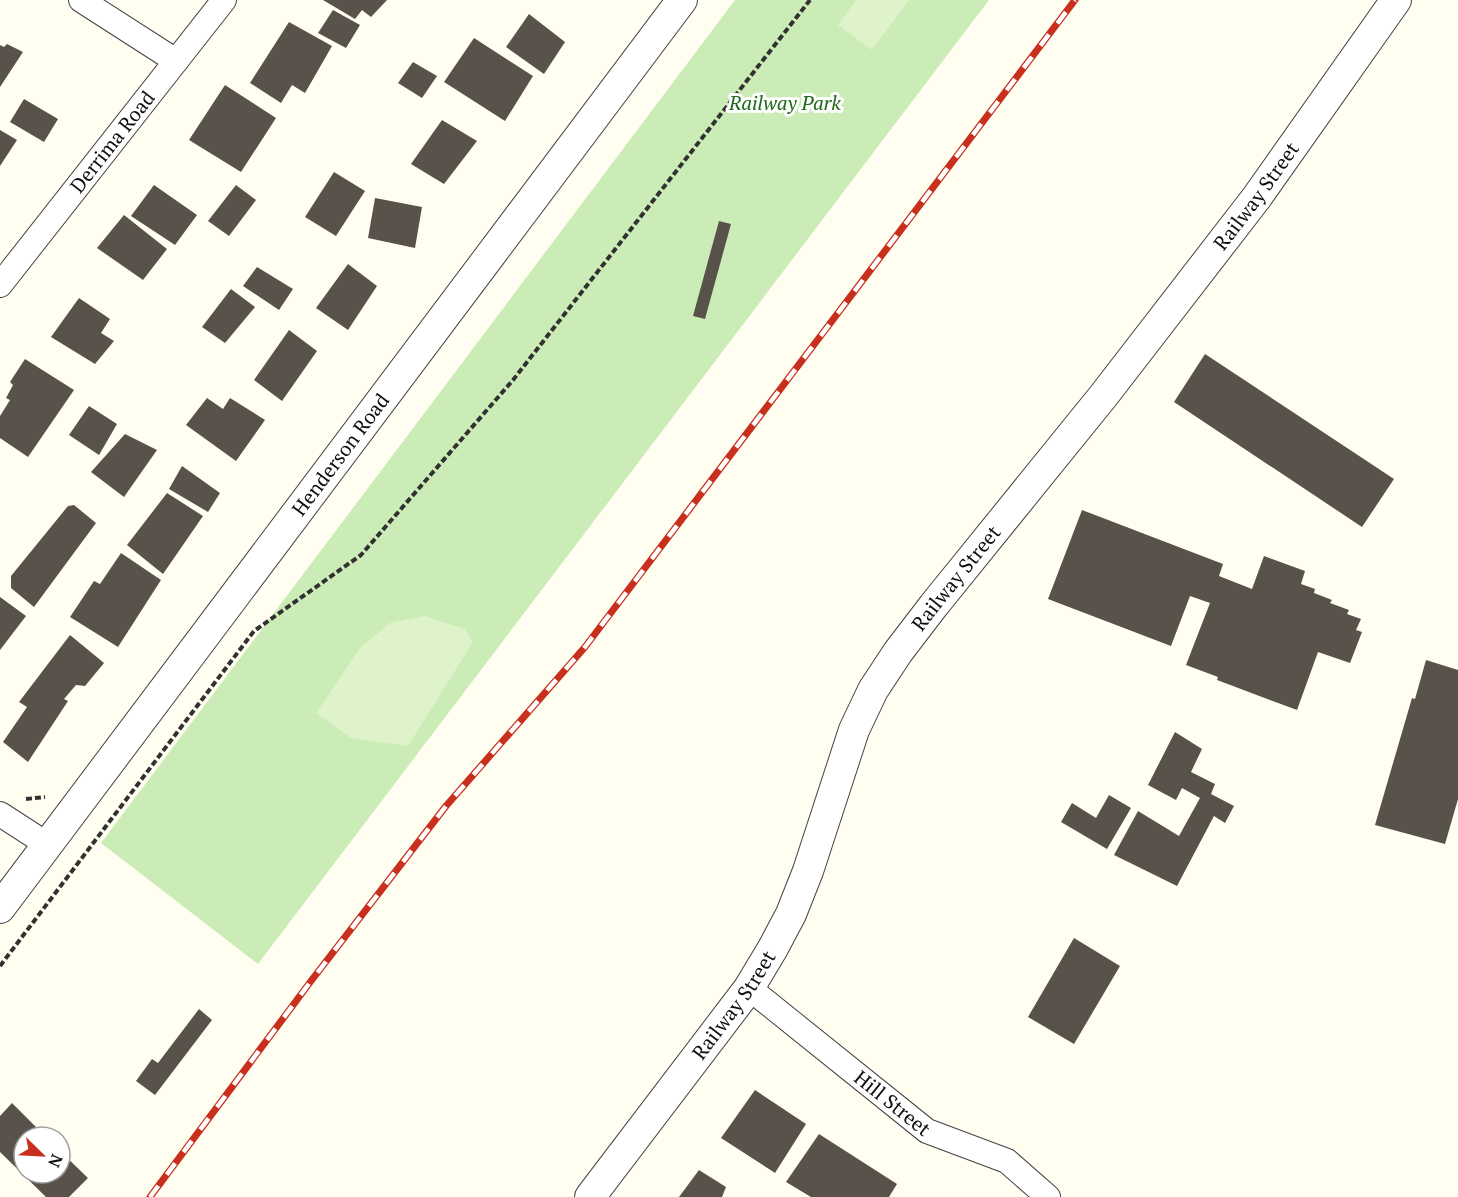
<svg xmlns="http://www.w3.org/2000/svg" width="1458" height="1197" viewBox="0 0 1458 1197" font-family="'PT Serif',serif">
  <rect width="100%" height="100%" fill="#fffef0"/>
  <path fill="#cbecb7" d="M735,0h254l-731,964 -157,-121z"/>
  <path fill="#def3c9" d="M856,0h53l-37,50 -34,-25z
    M425,616l40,13 8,13 -65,104 -57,-8 -35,-25 44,-65 30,-25z"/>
  <path fill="#58524a" d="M323,0h64l-16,17 -9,-7 -7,9z
    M333,10l27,15 -14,23 -28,-15z
    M529,14l36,28 -21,32 -38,-27z
    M289,22l43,24 -27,47 -13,-8 -11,18 -31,-20z
    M474,38l59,38 -28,45 -61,-39z
    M7,44l16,8 -23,35v-42l4,2z
    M413,62l24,14 -15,22 -24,-15z
    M225,85l51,33 -35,54 -52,-32z
    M24,99l34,20 -14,23 -34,-20z
    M442,120l35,21 -33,43 -33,-20z
    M0,130l17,10 -17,26z
    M334,172l31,19 -29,45 -31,-19z
    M154,185l43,30 -22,30 -44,-29z
    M236,185l20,15 -27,36 -21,-15z
    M375,198l47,9 -7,41 -47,-10z
    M124,215l43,34 -24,31 -46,-32z
    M719,221l12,3 -26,95 -12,-3z
    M348,264l29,22 -29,44 -32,-22z
    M257,267l36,22 -14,21 -36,-24z
    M231,289l24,18 -30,36 -23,-16z
    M79,298l31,21 -9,14 13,8 -19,23 -44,-27z
    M289,330l28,21 -35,50 -28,-21z
    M1205,354l189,125 -32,48 -188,-125z
    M25,359l49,31 -46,67 -28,-19v-22l10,-16 -4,-2 7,-13 -3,-3z
    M207,398l16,11 7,-11 35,22 -29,41 -50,-36z
    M89,406l28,18 -18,31 -30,-20z
    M125,434l32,16 -33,47 -33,-25z
    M182,466l38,27 -12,19 -39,-23z
    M167,493l36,23 -40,58 -36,-29z
    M74,505l22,18 -62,84 -23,-19v-12l57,-70z
    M1082,510l141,54 -4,12 33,13 12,-33 41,15 -4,13 14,5 -1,4 18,7 -2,3 19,7 -2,4 14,5 -5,11 6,2 -12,31 -32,-11 -21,58 -80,-30 1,-3 -32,-12 24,-62 -20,-7 -19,50 -123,-47z
    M121,553l40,27 -43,67 -48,-30 24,-36 6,3z
    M0,597l26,19 -26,34z
    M70,635l34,28 -19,23 -9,-1 -12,14 4,2 -40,61 -25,-20 24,-35 -8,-5z
    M1426,660l32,10v129l-13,45 -70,-19 37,-127 3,1z
    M1175,732l27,17 -11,23 24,12 -4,10 23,12 -9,17 -11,-7 -37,70 -63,-31 24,-44 41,25 21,-38 -18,-10 -6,12 -28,-15z
    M1109,795l22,13 -24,41 -46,-27 11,-19 24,15z
    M1074,938l46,28 -46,78 -46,-27z
    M199,1009l13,11 -57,75 -19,-14 16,-22 6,4z
    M755,1090l51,34 -31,49 -54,-35z
    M12,1103l34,34h-22v36h36v-22l28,27 -19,19h-23l-46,-45v-36z
    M819,1134l78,50 -8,13h-78l-25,-15z
    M699,1170l27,17 -4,10h-43z"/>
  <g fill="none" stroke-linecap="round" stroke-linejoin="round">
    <defs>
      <g id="minor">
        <path d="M81,0l95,61"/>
        <path id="s1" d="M0,285l224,-285"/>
        <path d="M0,814l48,31"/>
        <path id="s2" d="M749,988l178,143 80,30 41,36"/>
      </g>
      <g id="tertiary">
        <path id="s3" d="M0,908l682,-908"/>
        <path id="s4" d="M590,1197l159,-209 24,-40 18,-34 17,-43 46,-141 19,-40 25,-38 36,-47 170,-210 153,-198 139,-197"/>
      </g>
    </defs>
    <use href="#minor" stroke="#424242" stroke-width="26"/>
    <use href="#tertiary" stroke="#424242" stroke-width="32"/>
    <path stroke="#313131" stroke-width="4" stroke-dasharray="6 3" stroke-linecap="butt" d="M26,799l19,-2
      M0,966l254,-335 107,-76 152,-175 297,-380"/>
    <use href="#minor" stroke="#fff" stroke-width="24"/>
    <use href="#tertiary" stroke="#fff" stroke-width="30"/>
    <defs>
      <path id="rail" d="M150,1197l161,-216 135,-175 139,-159 490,-647"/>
    </defs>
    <use href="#rail" stroke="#c82f1d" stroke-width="7"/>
    <use href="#rail" stroke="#fff" stroke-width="4.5" stroke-dasharray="14" stroke-linecap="butt"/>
  </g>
  <g text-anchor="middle" stroke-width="6" stroke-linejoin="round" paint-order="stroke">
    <g font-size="20" font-style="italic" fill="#1f6b1a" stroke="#fff">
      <text x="785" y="110">Railway Park</text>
    </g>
    <g font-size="20" fill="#0f0f0f" stroke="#fff">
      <text dy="7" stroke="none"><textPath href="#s1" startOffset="182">Derrima Road</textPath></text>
      <text dy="7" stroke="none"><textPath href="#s4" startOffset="1212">Railway Street</textPath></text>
      <text dy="7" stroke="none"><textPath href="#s3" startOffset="567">Henderson Road</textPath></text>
      <text dy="7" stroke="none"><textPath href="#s4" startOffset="726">Railway Street</textPath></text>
      <text dy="7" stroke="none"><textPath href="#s4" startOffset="240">Railway Street</textPath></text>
      <text dy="7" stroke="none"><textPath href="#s2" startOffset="184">Hill Street</textPath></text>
    </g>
  </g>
  <g transform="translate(42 1155) rotate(114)"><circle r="28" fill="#ffffff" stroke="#9f9f9f" stroke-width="1.5"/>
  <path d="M0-4.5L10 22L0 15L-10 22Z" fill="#c82f1d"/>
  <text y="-9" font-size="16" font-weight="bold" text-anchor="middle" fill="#0f0f0f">N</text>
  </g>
</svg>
